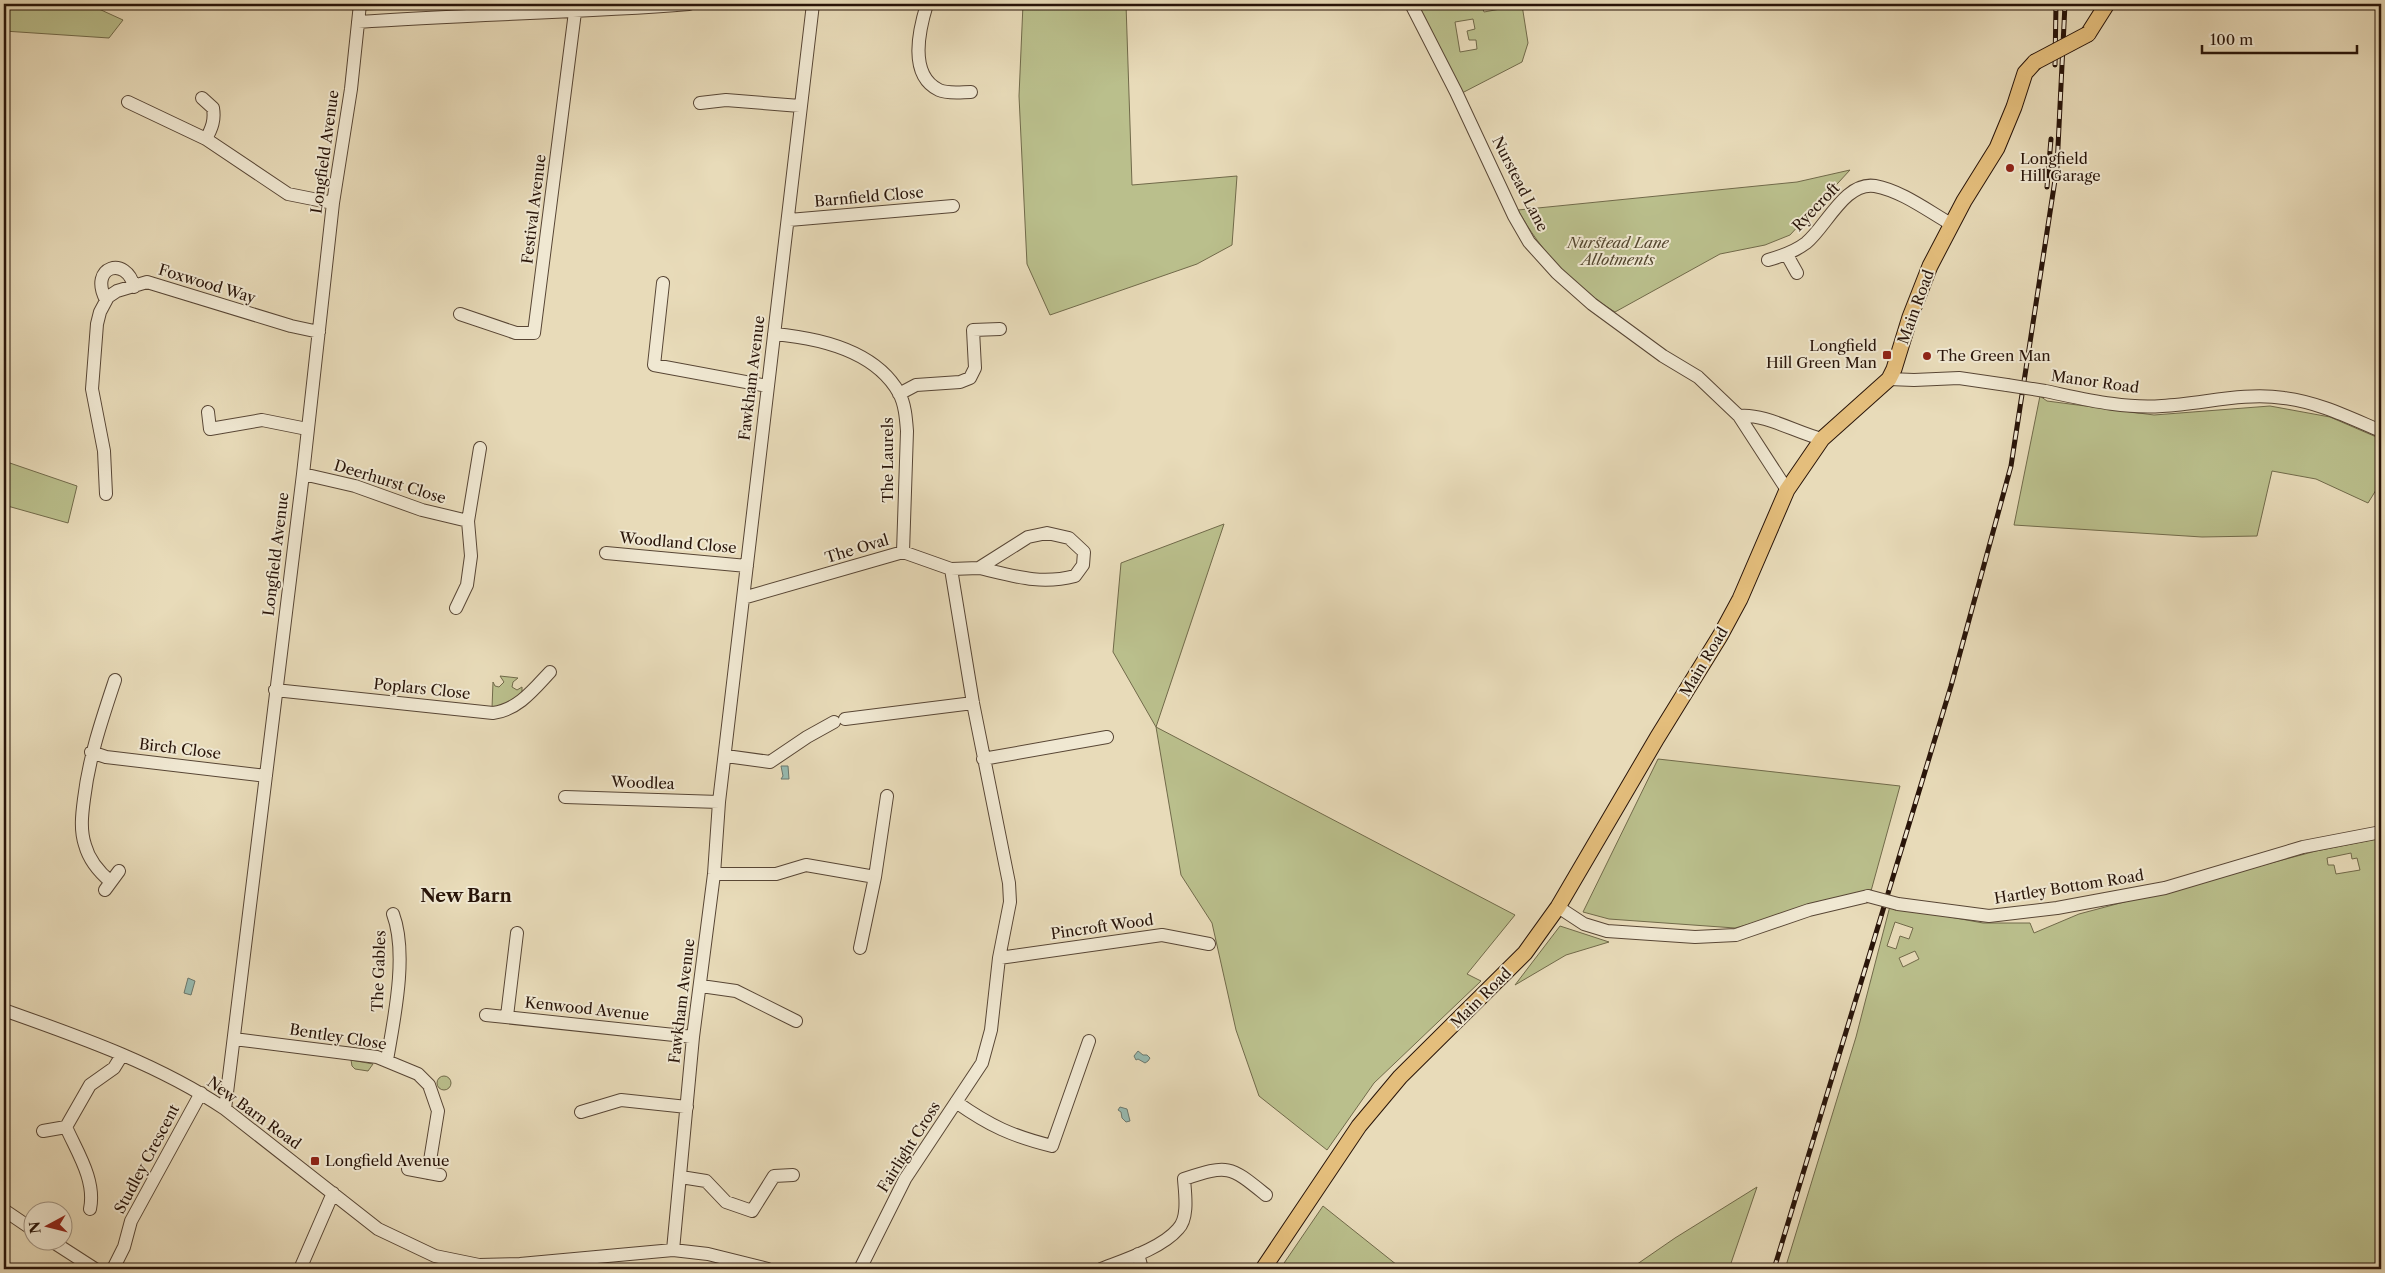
<svg xmlns="http://www.w3.org/2000/svg" width="2385" height="1273" viewBox="0 0 2385 1273" font-family="'Libre Caslon Text',serif">
  <rect width="100%" height="100%" fill="#e8dbb9"/>
  <filter id="stains"><feTurbulence type="fractalNoise" baseFrequency=".004" numOctaves="4"/><feColorMatrix values="0 0 0 0 .2 0 0 0 0 .09 0 0 0 0 .02 0 0 0 .5 -.17"/></filter>
  <radialGradient id="worn" r=".72"><stop offset=".6" stop-color="#630" stop-opacity="0"/><stop offset="1" stop-color="#630" stop-opacity=".3"/></radialGradient>
  <path fill="#babf8c" stroke="#716a4a" fill-rule="evenodd" d="M4,4h84l35,16 -14,18 -105,-7z
    M366,4h139l-140,6z
    M1023,4h103l6,181 105,-9 -5,69 -35,19 -147,51 -23,-51 -8,-168z
    M1418,4h63l3,8 38,-7 6,38 -6,19 -60,31zM1473,19l2,10 -8,2 2,9h7l1,9 -17,3 -5,-30z
    M1850,170l-60,65 -25,10 -45,9 -105,58c-41,-25 -74,-60 -97,-102l279,-28z
    M2040,396l7,5 107,14 116,-9 60,11 51,22v43l-13,21 -52,-24 -44,-8 -15,65 -55,1 -188,-12z
    M4,461l73,25 -9,37 -64,-18z
    M1224,524l-68,203 359,188 -48,59 14,7 -107,102 -47,67 -68,-54 -23,-66 -24,-107 -31,-48 -25,-148 -43,-75 8,-89z
    M500,676l18,2 -5,4 -1,5 5,3 5,-3v6l-9,9 -21,6 1,-26 2,4 4,1 5,-5z
    M1658,759l242,27 -29,105 -136,37 -126,-9 -26,-7z
    M2381,838v431h-596l71,-232 34,-131 93,17h47l4,10 45,-19 237,-63zM2351,853l1,6 5,-1 3,12 -24,4 -2,-9h-6l-1,-7zM1895,922l18,6 -4,11 -9,-3 -4,13 -9,-3zM1915,951l4,8 -16,8 -4,-9z
    M1560,926l49,16 -43,13 -51,30z
    M351,1060l22,4 -5,7 -13,-2 -3,-3z
    M437 1083a7 7 0 1 1 14 0a7 7 0 1 1-14 0Z
    M1757,1187l-28,82h-99l45,-31z
    M1323,1206l79,63h-122z"/>
  <path fill="#97bbb1" stroke="#6b786e" d="M781,766h7l1,13h-8l2,-3z
    M188,978l7,3 -4,14 -7,-2z
    M1138,1051l5,4h4l3,3 -2,3 -3,2 -7,-4 -2,1 -2,-4z
    M1120,1107l7,2 3,12 -4,1 -4,-4 -1,-6 -3,-2z"/>
  <g fill="none" stroke-linecap="round" stroke-linejoin="round">
    <defs>
      <path id="minor" d="M927,4c-8,26 -19,71 12,86 8,4 23,2 32,2
        M1411,4l45,88 58,124 15,26 28,31 35,31 71,52 35,21 41,39c25,-3 58,17 83,23
        M358,22c110,-8 221,-9 331,-18
        M202,98l11,10c2,12 -1,20 -7,31
        M128,102l78,37 82,55 45,9
        M700,103l26,-3 74,6
        M789,220l164,-14
        M1787,255l10,18
        M1768,260c14,-4 26,-8 38,-17 20,-16 39,-62 69,-57 27,5 53,25 76,38
        M663,283l-9,82 113,21
        M106,300c-18,-34 21,-45 28,-13
        M460,314l56,19h18l41,-321
        M774,334c45,4 101,16 125,59 6,11 7,25 8,38l-4,121
        M1889,379l25,1 45,-2 48,7
        M2045,391c39,8 78,18 117,15 41,-2 81,-14 122,-8 34,4 66,20 97,33
        M899,394l17,-9 44,-3 10,-4 5,-10 -2,-38 27,-1
        M208,412l2,17 52,-9 45,9
        M1739,416l48,74
        M303,474l52,12 67,24 46,11
        M106,494l-2,-43 -12,-62 5,-65 3,-12 8,-15 9,-6 30,-9 144,44 28,6
        M606,553l141,13
        M743,598l160,-46 48,17 28,-1 49,-31 19,-4 22,5 15,14 -1,13 -8,11c-35,9 -61,0 -96,-8
        M456,608l11,-23 4,-29 -3,-35 12,-73
        M275,690l218,23c25,-3 41,-24 57,-41
        M845,719l128,-16
        M91,752l15,5 160,19
        M726,756l44,6 37,-25 27,-15
        M983,759l124,-22
        M565,797l154,5
        M714,874h62l30,-9 69,12
        M111,882c-12,-10 -22,-22 -26,-37 -5,-15 -3,-31 -1,-46 5,-42 18,-80 31,-119
        M105,890l14,-19
        M1898,904l91,12 68,-8 108,-20 138,-41 78,-15
        M1558,907l26,17 23,7 88,6 41,-2 73,-25 59,-14
        M860,948l15,-71 12,-81
        M999,958l163,-23 47,9
        M701,986l35,5 60,30
        M4,1010c76,27 154,54 221,99l153,120 57,27 44,9 41,-1 153,-14 35,4 60,15
        M486,1015l207,22
        M507,1016l10,-83
        M234,1039l143,18 41,17 11,11 9,26 -10,62
        M387,1060c7,-41 21,-106 6,-146
        M956,1102c34,24 56,34 96,44l37,-105
        M225,1109l78,-635 30,-271 18,-114 9,-85
        M581,1112l40,-12 66,7
        M66,1127c11,25 30,53 24,82
        M43,1131l23,-4 24,-42 24,-17 8,-13
        M408,1169l32,6
        M681,1177l25,4 20,21 26,9 22,-35 19,-1
        M4,1210l28,19
        M50,1240l45,29
        M673,1250l20,-213 21,-163 5,-72 94,-798
        M1138,1254l4,15
        M113,1269l11,-22 7,-26 70,-128
        M300,1269l33,-76
        M860,1269l45,-90 77,-116 9,-33 8,-72 11,-56 -1,-19 -36,-180 -22,-134
        M1101,1269c23,-9 61,-21 77,-40 11,-11 7,-36 6,-50 45,-15 46,-13 82,16"/>
      <path id="major" d="M2088,34l19,-30
        M1263,1269l96,-143 41,-49 125,-124 33,-46 99,-169 63,-102 20,-37 47,-109 35,-51 67,-60 5,-10 16,-52 20,-51 34,-65 33,-53 17,-41 11,-34 10,-11"/>
    </defs>
    <use href="#minor" stroke="#584635" stroke-width="14"/>
    <use href="#major" stroke="#281409" stroke-width="17"/>
    <use href="#minor" stroke="#f0e8d2" stroke-width="12"/>
    <use href="#major" stroke="#e4be7c" stroke-width="15"/>
    <defs>
      <path id="rail" d="M2055,65l1,-61
        M2047,187l4,-48
        M1774,1269l177,-583 60,-220 46,-299 8,-163"/>
    </defs>
    <use href="#rail" stroke="#281409" stroke-width="5"/>
    <use href="#rail" stroke="#f0e8d2" stroke-width="3" stroke-dasharray="9" stroke-linecap="butt"/>
    <defs>
      <path id="minor-bridge" d="M2007,385l38,6
        M1868,896l30,8"/>
      <path id="major-bridge" d="M2035,62l53,-28"/>
    </defs>
    <use href="#minor-bridge" stroke="#584635" stroke-width="14" stroke-linecap="butt"/>
    <use href="#major-bridge" stroke="#281409" stroke-width="17" stroke-linecap="butt"/>
    <use href="#minor-bridge" stroke="#f0e8d2" stroke-width="12"/>
    <use href="#major-bridge" stroke="#e4be7c" stroke-width="15"/>
  </g>
  <g fill="#8f2418" stroke="#f0e8d2" stroke-width="2">
    <circle cx="2010" cy="168" r="5"/>
    <rect x="1882" y="350" width="10" height="10" rx="2.5"/>
    <circle cx="1927" cy="356" r="5"/>
    <rect x="310" y="1156" width="10" height="10" rx="2.5"/>
  </g>
  <g text-anchor="middle" stroke-width="4" stroke-linejoin="round" paint-order="stroke">
    <g font-size="15" fill="#281409" stroke="#f0e8d2">
      <text transform="translate(325 152) rotate(-82)" y="5">Longfield Avenue</text>
      <text transform="translate(1520 184) rotate(63)" y="5">Nurstead Lane</text>
      <text transform="translate(869 197) rotate(-5)" y="5">Barnfield Close</text>
      <text transform="translate(1816 207) rotate(-46)" y="5">Ryecroft</text>
      <text transform="translate(534 209) rotate(-83)" y="5">Festival Avenue</text>
      <text transform="translate(207 284) rotate(17)" y="5">Foxwood Way</text>
      <text transform="translate(1916 307) rotate(-70)" y="5">Main Road</text>
      <text transform="translate(752 378) rotate(-83)" y="5">Fawkham Avenue</text>
      <text transform="translate(2095 382) rotate(8)" y="5">Manor Road</text>
      <text transform="translate(888 460) rotate(-90)" y="5">The Laurels</text>
      <text transform="translate(390 482) rotate(17)" y="5">Deerhurst Close</text>
      <text transform="translate(678 543) rotate(5)" y="5">Woodland Close</text>
      <text transform="translate(857 549) rotate(-17)" y="5">The Oval</text>
      <text transform="translate(276 554) rotate(-83)" y="5">Longfield Avenue</text>
      <text transform="translate(1704 662) rotate(-59)" y="5">Main Road</text>
      <text transform="translate(422 689) rotate(6)" y="5">Poplars Close</text>
      <text transform="translate(180 749) rotate(7)" y="5">Birch Close</text>
      <text transform="translate(643 783) rotate(2)" y="5">Woodlea</text>
      <text transform="translate(2069 887) rotate(-9)" y="5">Hartley Bottom Road</text>
      <text transform="translate(1102 927) rotate(-8)" y="5">Pincroft Wood</text>
      <text transform="translate(379 971) rotate(-88)" y="5">The Gables</text>
      <text transform="translate(1481 998) rotate(-45)" y="5">Main Road</text>
      <text transform="translate(682 1001) rotate(-83)" y="5">Fawkham Avenue</text>
      <text transform="translate(587 1009) rotate(6)" y="5">Kenwood Avenue</text>
      <text transform="translate(338 1037) rotate(9)" y="5">Bentley Close</text>
      <text transform="translate(254 1113) rotate(36)" y="5">New Barn Road</text>
      <text transform="translate(909 1147) rotate(-58)" y="5">Fairlight Cross</text>
      <text transform="translate(147 1159) rotate(-62)" y="5">Studley Crescent</text>
    </g>
    <g font-size="15" fill="#281409" stroke="#f0e8d2" text-anchor="start">
      <text x="2020" y="164">Longfield<tspan x="2020" dy="17">Hill Garage</tspan></text>
      <text x="1877" y="351" text-anchor="end">Longfield<tspan x="1877" dy="17">Hill Green Man</tspan></text>
      <text x="1937" y="361">The Green Man</text>
      <text x="325" y="1166">Longfield Avenue</text>
    </g>
    <g font-size="15" font-style="italic" fill="#544730" stroke="#f0e8d2">
      <text x="1618" y="248">Nurstead Lane<tspan x="1618" dy="17">Allotments</tspan></text>
    </g>
    <g font-size="18" font-weight="bold" fill="#281409" stroke="#f0e8d2">
      <text x="466" y="902">New Barn</text>
    </g>
  </g>
  <rect width="2385" height="1273" fill="none" stroke="#e8dbb9" stroke-width="20"/>
  <rect x="5" y="5" width="2375" height="1263" fill="none" stroke="#281409" stroke-width="2.5"/>
  <rect x="10" y="10" width="2365" height="1253" fill="none" stroke="#281409"/>
  <g transform="translate(48 1226) rotate(263)"><circle r="24" fill="#f0e8d2" stroke="#a09382"/>
  <path d="M0-4L9 19L0 12L-9 19Z" fill="#8f2418"/>
  <text y="-8" font-size="14" font-weight="bold" text-anchor="middle" fill="#281409">N</text>
  </g>
  <path d="M2202 45v8h155v-8" fill="none" stroke="#281409" stroke-width="2.5"/>
  <text x="2210" y="45" font-size="15" fill="#281409" stroke="#f0e8d2" stroke-width="4" paint-order="stroke">100 m</text>
  <rect width="100%" height="100%" filter="url(#stains)"/>
  <rect width="100%" height="100%" fill="url(#worn)"/>
</svg>
